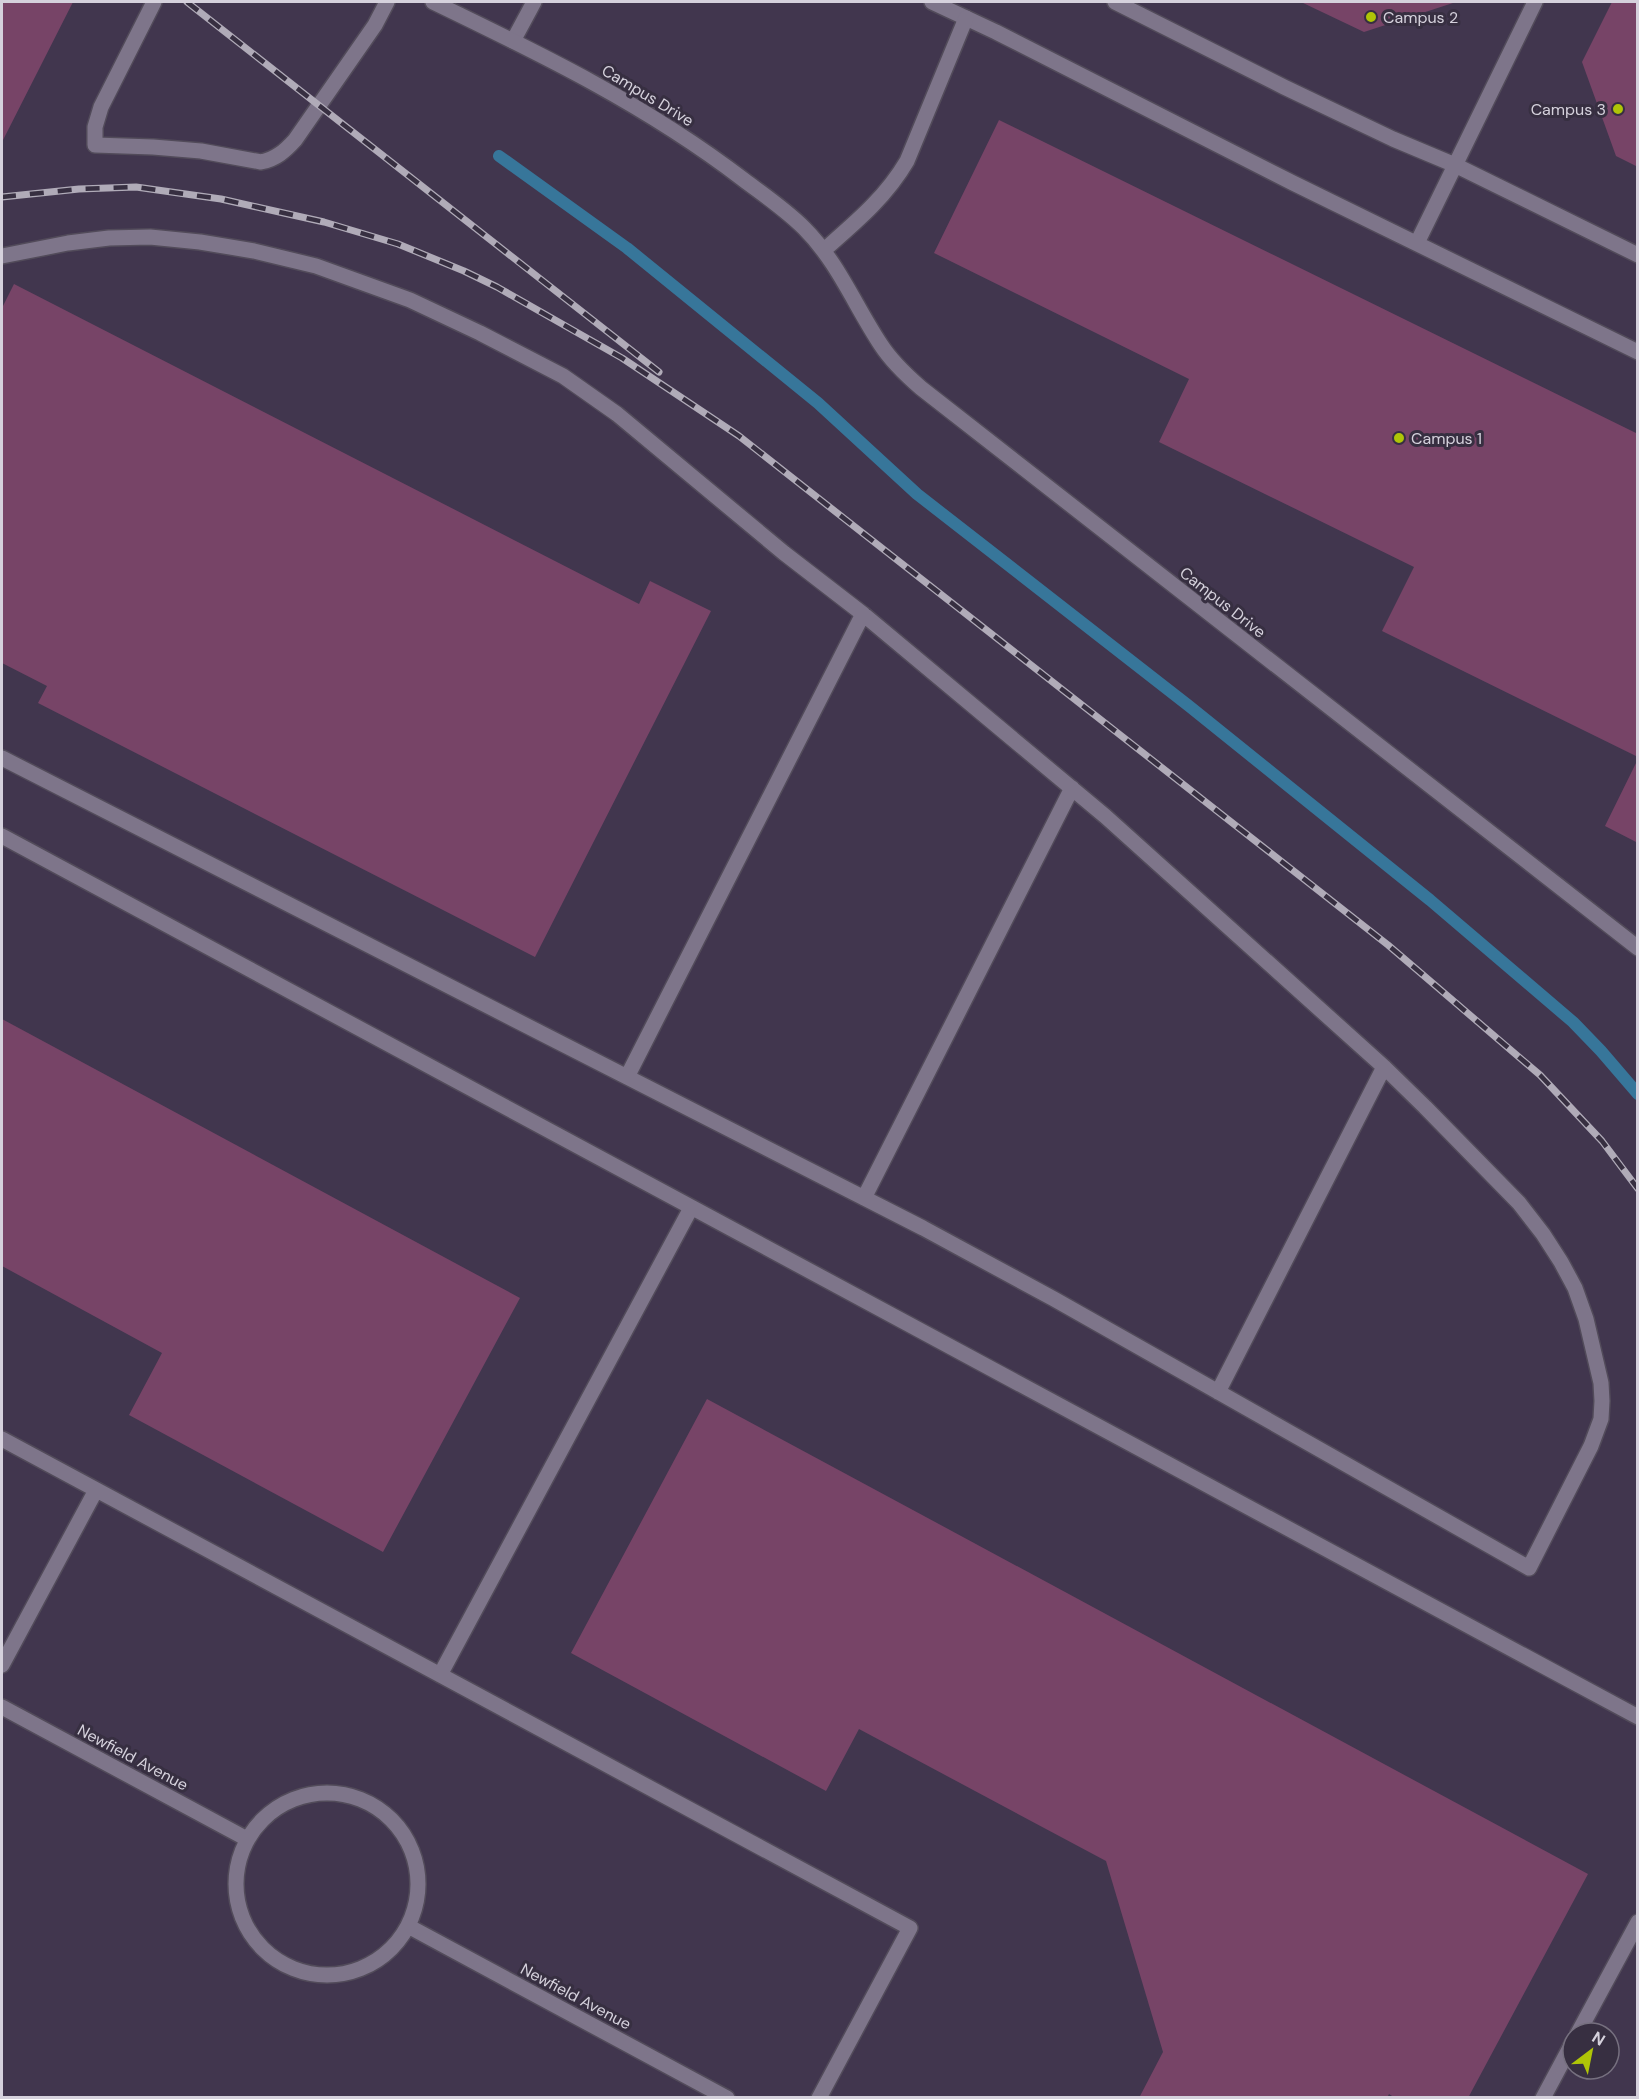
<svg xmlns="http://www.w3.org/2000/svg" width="1639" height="2099" viewBox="0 0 1639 2099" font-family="'DM Sans',sans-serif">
  <rect width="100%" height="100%" fill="#372f41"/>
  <path fill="#41364e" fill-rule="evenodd" d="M2,2h1635v2095l-1635,1zM1573,2033h36v36h-36z"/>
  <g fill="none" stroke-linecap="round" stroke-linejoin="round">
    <path stroke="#37769a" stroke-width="12" d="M499,156l128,92 191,155 99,91 272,212 241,194 143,122 28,29 37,43"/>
  </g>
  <path fill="#774467" d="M2,2h71l-71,140z
    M1301,2h155l-92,30z
    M1612,2h26v165l-22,-11 -34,-94z
    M999,120l639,314v323l-256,-126 32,-64 -255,-125 30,-63 -255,-126z
    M14,284l625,320 11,-23 61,30 -176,346 -497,-254 9,-17 -45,-23v-355z
    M1638,759v84l-33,-17z
    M2,1019l518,279 -137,254 -254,-137 33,-62 -160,-87z
    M707,1399l881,475 -120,224h-73l-6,-4 -2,4h-248l24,-46 -57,-191 -247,-132 -33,62 -255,-138z"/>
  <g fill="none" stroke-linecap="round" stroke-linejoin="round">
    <defs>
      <path id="lane" d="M154,2l-53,105 -6,20v18l58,2 48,4 60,11c15,-3 24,-11 34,-22l80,-115 12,-23
        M932,2l64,30 297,151 345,169
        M1115,2l169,85 109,52 62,26 183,90
        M513,41l21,-39
        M1417,243l118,-241
        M2,256l66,-13 41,-5 41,-1 50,5 54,9 62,15 94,34 70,33 83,43 54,38 167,139 79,61 242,202 279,251 41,40 94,96 24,31 18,28 14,26 11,31 15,64 1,18 -1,18 -10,27 -62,122 -475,-269 -131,-71 -921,-470
        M2,836l1636,881
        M627,1077l236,-463
        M864,1198l208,-410
        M1218,1392l166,-325
        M2,1439l908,489 -91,170
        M2,1665l94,-175
        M440,1675l251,-467
        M1578,2033l60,-111
        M1543,2098l30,-56"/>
      <path id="street" d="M433,2c110,53 213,103 311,178 20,15 42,30 60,48 34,34 51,78 77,117 11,17 25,30 40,43l717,560
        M824,250c32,-28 62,-53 83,-89l59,-143
        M2,1707l245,132
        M236 1884a91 91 0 1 1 182 0a91 91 0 1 1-182 0Z
        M408,1926l319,172"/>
    </defs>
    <use href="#lane" stroke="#524b5a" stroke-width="18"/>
    <use href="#street" stroke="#524b5a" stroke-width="18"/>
    <use href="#lane" stroke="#7e758a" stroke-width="15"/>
    <use href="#street" stroke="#7e758a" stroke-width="15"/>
    <defs>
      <path id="rail" d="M187,2l472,370
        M2,197l77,-8 57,-2 85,12 103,23 74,22 66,27 33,16 125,71 117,78 649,509 152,130 62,66 36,48"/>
    </defs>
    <use href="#rail" stroke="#b0abb8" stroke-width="7"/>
    <use href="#rail" stroke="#372f41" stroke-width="4.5" stroke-dasharray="14" stroke-linecap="butt"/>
  </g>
  <g fill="#afc507" stroke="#372f41" stroke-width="2">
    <circle cx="1371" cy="17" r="6"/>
    <circle cx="1618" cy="109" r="6"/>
    <circle cx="1399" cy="438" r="6"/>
  </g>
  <g text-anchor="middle" stroke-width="6" stroke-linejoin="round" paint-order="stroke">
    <g font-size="16" fill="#d5d1dc" stroke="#372f41" text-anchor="start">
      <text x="1383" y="23">Campus 2</text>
      <text x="1606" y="115" text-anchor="end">Campus 3</text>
      <text x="1411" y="444">Campus 1</text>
    </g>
    <g font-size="16" fill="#d5d1dc" stroke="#372f41">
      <text transform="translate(648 95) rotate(31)" y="6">Campus Drive</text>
      <text transform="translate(1223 602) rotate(38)" y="6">Campus Drive</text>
      <text transform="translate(133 1757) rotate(28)" y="6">Newfield Avenue</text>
      <text transform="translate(576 1996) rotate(28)" y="6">Newfield Avenue</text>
    </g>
  </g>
  <rect width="1639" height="2099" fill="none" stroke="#d5d1dc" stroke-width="6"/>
  <g transform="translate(1591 2051) rotate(32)"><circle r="28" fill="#372f41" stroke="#76707f" stroke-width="1.5"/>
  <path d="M0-4.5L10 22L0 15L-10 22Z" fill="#afc507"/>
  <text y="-9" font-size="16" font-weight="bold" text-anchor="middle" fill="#d5d1dc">N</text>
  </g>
</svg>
